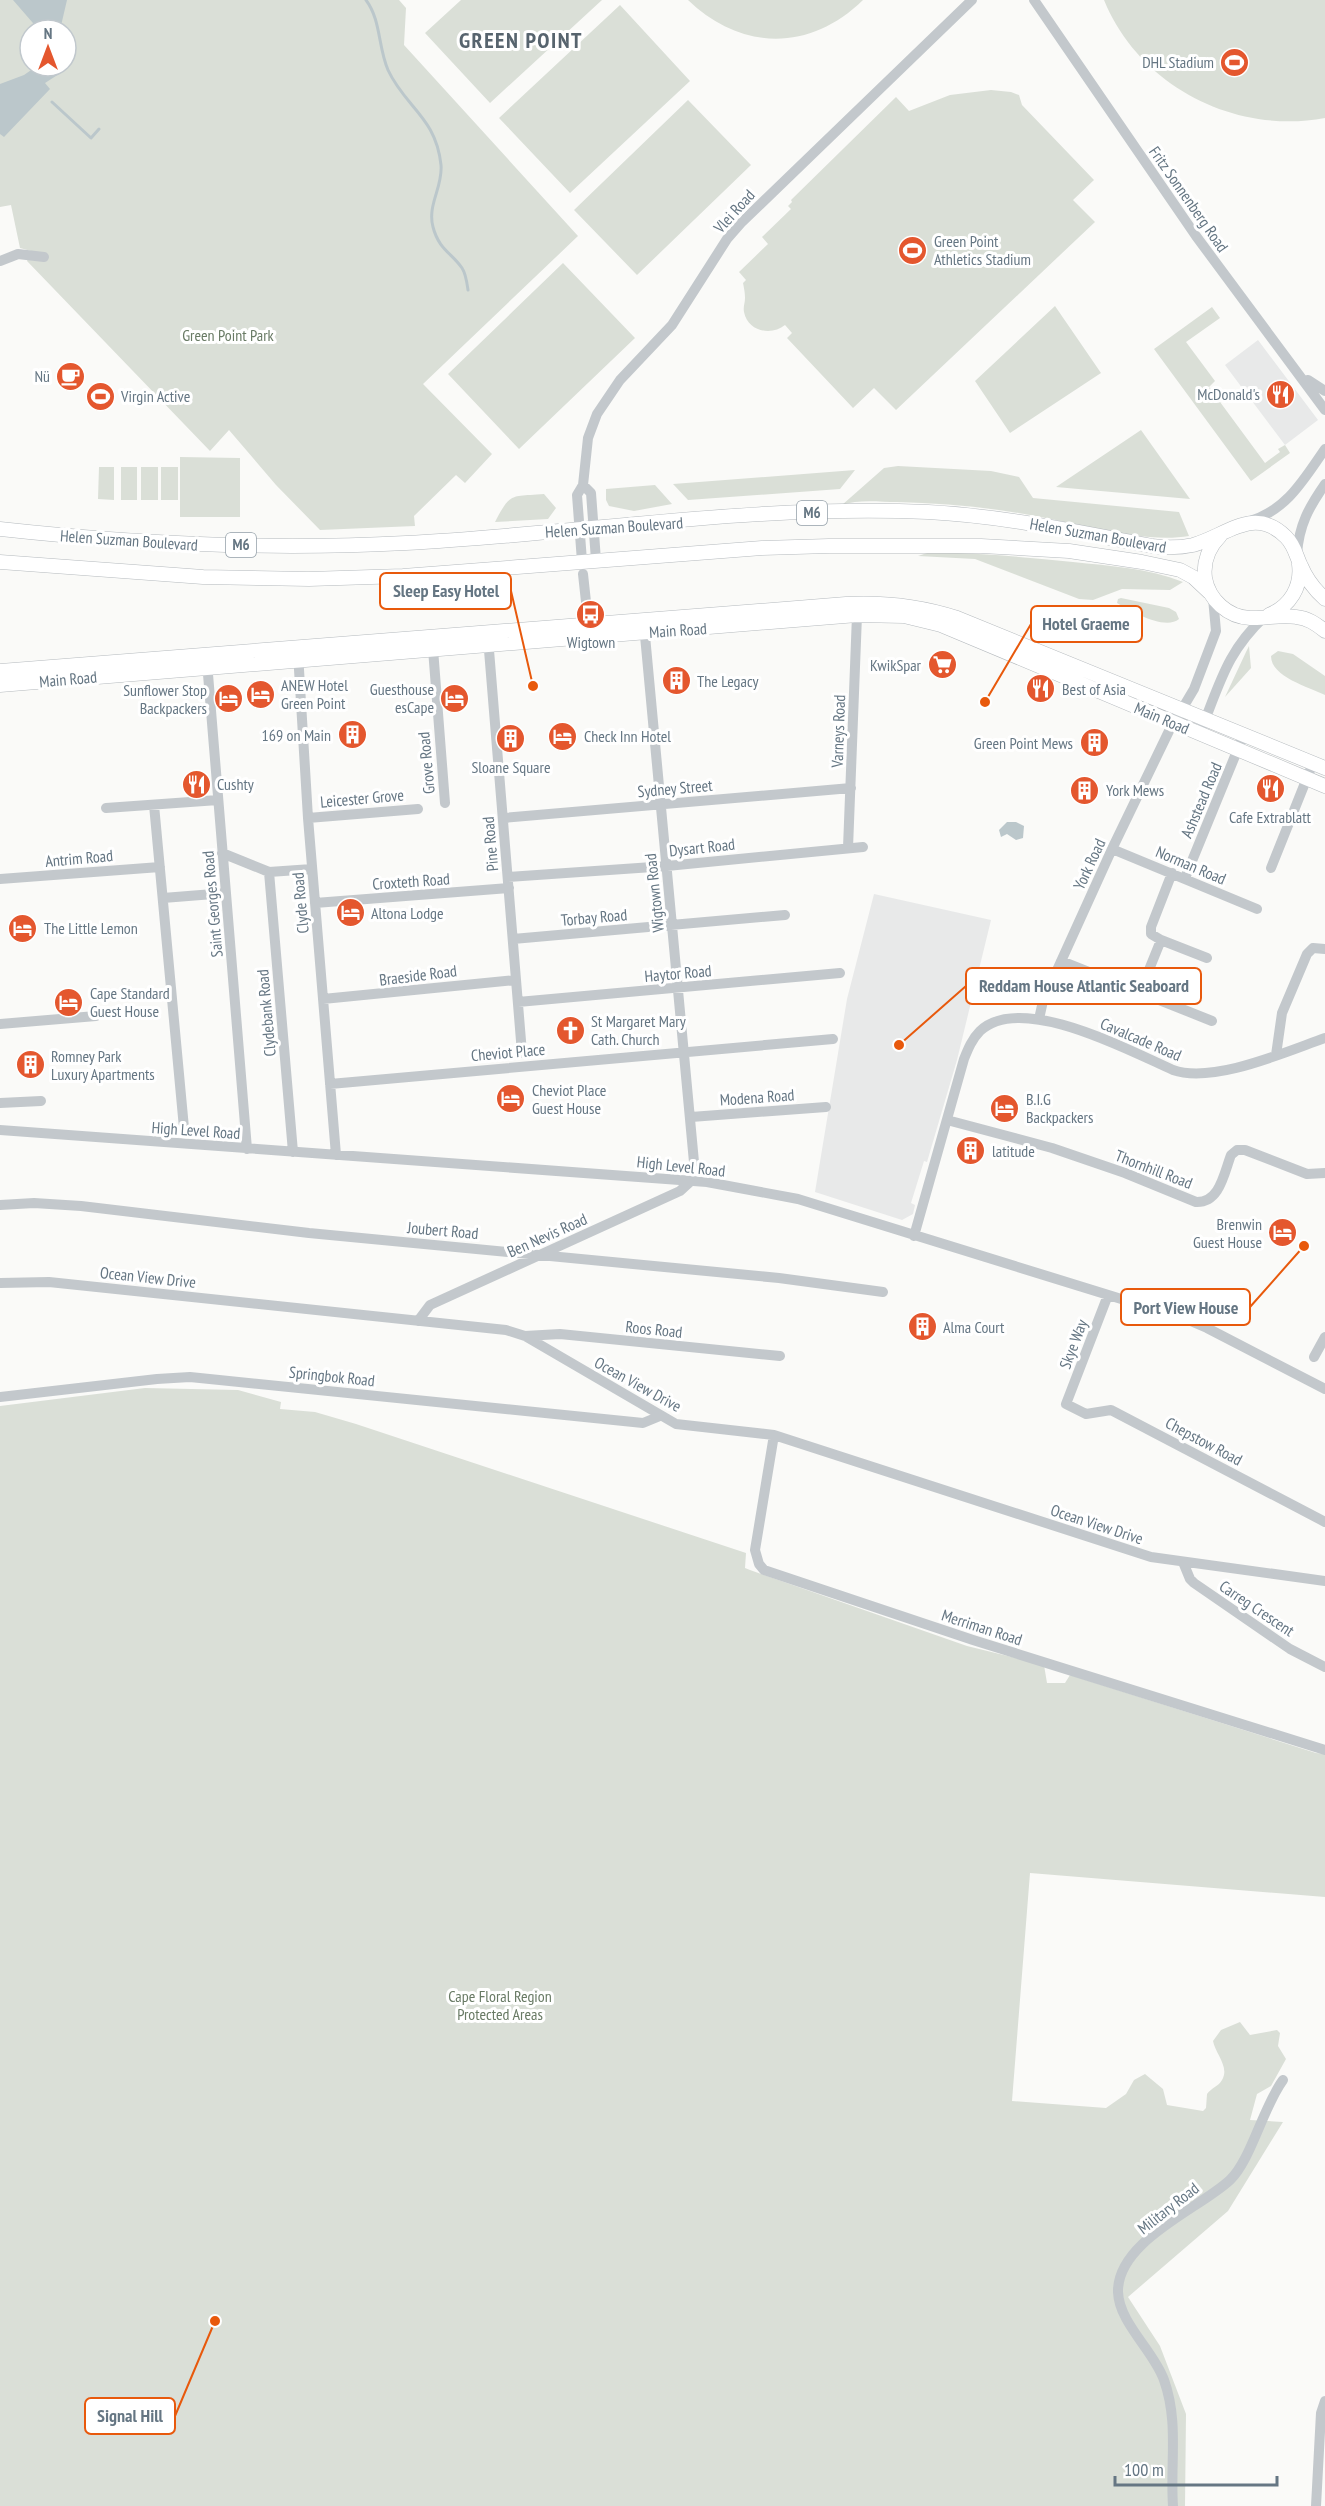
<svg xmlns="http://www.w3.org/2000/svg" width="1325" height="2506" viewBox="0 0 1325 2506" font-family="'PT Sans Narrow',sans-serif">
  <rect width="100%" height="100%" fill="#fafaf8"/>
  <path fill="#e8e9e9" d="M1258,340l60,80 -33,25 -60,-80z
    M874,894l117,26 -34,140 -30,102 -3,-1 -13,42 4,2 -2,9 -11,6 -87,-28 32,-193z"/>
  <path fill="#dadfd7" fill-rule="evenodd" d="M0,0h399l7,8 -2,37 174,191 -155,148 69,70 -27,29 -9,-8 -42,41 1,10 -95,4 -44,-45 -47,-55 -19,21 -183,-190 4,-10 -11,-3 -9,-43 -11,2zM30,30h36v36h-36z
    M461,0h141l-112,103 -65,-70z
    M688,0h175c-53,52 -122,51 -175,0z
    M1104,0h221v118c-90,17 -186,-32 -221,-118z
    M620,5l70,76 -120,112 -71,-75z
    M991,90l20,2 8,3 3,10 72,75 -21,20 22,22 -199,188 -22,-22 -21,20 -66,-70 5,-5 -7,-8c-13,11 -37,7 -41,-13 -1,-5 1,-9 1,-14 0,-5 -1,-10 -2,-15l3,-3 -7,-8 29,-28 -6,-7 29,-28 -3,-3 4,-4 -1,-2 105,-103 13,14 41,-16z
    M688,100l63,65 -114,110 -63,-65z
    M563,263l72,75 -116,111 -71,-75z
    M1055,306l46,67 -91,60 -35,-52z
    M1212,307l8,11 -34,24 29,39 -6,6 56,76 15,-11 -2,-3 7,-4 5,8 -39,28 -97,-132z
    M1141,430l49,69 -134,-12z
    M180,457l60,1v59h-60z
    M898,466l93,5 28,6 14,21 146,14 10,24c-46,8 -112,-13 -159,-21 -44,-8 -89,-12 -133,-13 -17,0 -39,-3 -55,3l42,-37z
    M99,467h15v33l-16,-1z
    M121,467h16v33h-16z
    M141,467h17v33h-17z
    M161,467h17v33h-17z
    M855,470l-15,19 -152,11 -15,-16z
    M655,485l17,19 -38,7 -25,-5 -3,-6v-11z
    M544,494l12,14 -8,11 -53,3c16,-31 17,-25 49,-28z
    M930,552c48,1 95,5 143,10 37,4 75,6 110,20l-13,8 -48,-1 -29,11 -14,-1 -104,-40 -57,-3z
    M1121,598l48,10 7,4 3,7c-14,12 -48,-8 -62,-16l1,-4z
    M1249,646l2,22 -26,29 21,-45z
    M1278,651l15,3 32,22v19c-16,-8 -54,-18 -54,-39z
    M145,1388l93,2 43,12 -1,7 35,3 41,12 390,129 -1,15 5,2 217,76 77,19 3,18h18l5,-8 246,78 9,1v143l-295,-24 -18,228 94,7 20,-14 8,-14 11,-6 18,15 4,16 36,6 3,-3 1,-14c4,-6 12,-8 15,-14 8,-13 -7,-27 -9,-39l8,-11 19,-8 10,13 27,-5 3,3 -2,13 8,13 -15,27 -14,8 -7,26 33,2 -55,89 -100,86 32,49 26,68 -1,92h-1185v-1100z"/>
  <path fill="#bbc7cb" d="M13,0h54l-7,30h-21z
    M37,66h26l-4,8 -14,9 5,6 -46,48 -4,-3v-50l24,-9z
    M1007,822h9l8,4 -1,12 -7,2 -9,-6 -6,3 -2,-7z"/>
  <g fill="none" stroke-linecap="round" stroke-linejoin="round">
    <path stroke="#bbc7cb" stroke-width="3" d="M366,0c15,20 12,47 22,70 17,37 48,47 53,95 2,22 -14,40 -8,62 6,23 19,26 29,41 4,6 5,15 6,22
      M52,102l39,36 8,-9"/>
    <defs>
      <path id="major" d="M0,529c135,15 270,21 406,14 174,-9 348,-39 522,-31 76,4 150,20 224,34 14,2 27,2 41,-1 33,-9 61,-40 93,-8 9,9 10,19 15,29 5,12 14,24 24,33
        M1220,536c-11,11 -17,26 -15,42 4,22 23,39 45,40 15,1 31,-4 46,-1 12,1 20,7 29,14
        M0,562l203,15 106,2 94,-3 359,-28 67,-2h152l88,5 73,11 38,8 13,7 16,15
        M1269,615c21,-9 33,-28 30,-51
        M0,671l846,-67c39,-2 74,2 111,14l368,150
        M0,685l857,-70 47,1 37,9 384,161"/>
    </defs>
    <use href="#major" stroke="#b5babe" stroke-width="15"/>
    <path stroke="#c3c8cc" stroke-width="10" d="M1034,0l162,236 129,174
      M0,261l18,-7 26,3
      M1308,380l17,11
      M583,485l8,8 5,67
      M1250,521c37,-11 54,-42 75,-72
      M1297,554c2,-29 12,-47 28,-70
      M582,561l-5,-66 6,-10 5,-47 9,-24 23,-34 52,-55 55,-86 14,-16 231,-223
      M583,574l4,37
      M644,625l50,537
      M488,638l34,415
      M433,649l12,154
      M298,653l10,165 28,337
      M207,662l40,487
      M1203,725c18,-45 25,-74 61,-108
      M154,805l30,323
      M106,808l112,-8
      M308,818l110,-9
      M503,818l348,-30
      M848,848l9,-233
      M1112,849l145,60
      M222,853l47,19 43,-3
      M1271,868l42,-105
      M269,872l24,280
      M1172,873l-21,54v7l10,6 46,18
      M508,877l159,-11 196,-19
      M1185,878l59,-144
      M0,879l160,-12
      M163,898l63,-5
      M315,903l194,-15
      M513,939l272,-24
      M1061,961l151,60
      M1140,992l21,-52
      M323,999l193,-19
      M518,1002l322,-29
      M1039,1019l4,-18 69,-152 57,-118 25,-42 22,-58 -3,-33
      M0,1024l96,-8
      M1276,1055l6,-42 25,-59 6,-6 12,1
      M330,1084l503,-45
      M0,1103l41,-2
      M691,1117l135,-10
      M947,1120l105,28 73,25 71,29c24,1 28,-29 35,-47l6,-5h8l62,24 18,-1
      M0,1130l707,52 91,17 388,120 21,9 118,61
      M0,1205l34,-2 47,3 228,27 470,45 104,14
      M914,1236l50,-177c4,-10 8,-20 16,-28 41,-39 150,20 193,39 40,14 112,-18 152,-32
      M0,1283l49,-1 457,48 19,6 151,88 98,11 377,122 174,24
      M1108,1295l-42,109 20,10 25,-4 214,112
      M418,1321l12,-16 250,-114 12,-11
      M525,1336l35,-2 220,22
      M1314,1357l11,-20
      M0,1397l157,-18 33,-2 453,46 17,-7
      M774,1435l-19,115 4,14 5,6 209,70 352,110
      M1183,1562l7,17 4,4 96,66 35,18
      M1173,2506c-3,-43 6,-84 -9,-126 -10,-29 -45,-57 -46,-88 -1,-51 81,-83 112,-112 21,-20 33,-73 53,-100
      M1316,2506l5,-93 4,-12"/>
    <use href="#major" stroke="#fff" stroke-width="14"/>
  </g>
  <defs>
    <symbol id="stadium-disc" viewBox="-11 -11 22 22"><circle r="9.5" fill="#e4572e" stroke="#fff"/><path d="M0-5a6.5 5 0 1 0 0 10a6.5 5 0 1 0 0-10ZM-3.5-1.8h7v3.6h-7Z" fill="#fff"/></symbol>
    <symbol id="cafe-disc" viewBox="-11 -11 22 22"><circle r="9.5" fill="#e4572e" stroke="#fff"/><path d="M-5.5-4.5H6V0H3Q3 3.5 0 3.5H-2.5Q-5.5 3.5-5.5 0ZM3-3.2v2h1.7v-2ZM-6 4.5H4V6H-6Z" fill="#fff"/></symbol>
    <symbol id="restaurant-disc" viewBox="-11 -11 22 22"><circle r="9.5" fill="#e4572e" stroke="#fff"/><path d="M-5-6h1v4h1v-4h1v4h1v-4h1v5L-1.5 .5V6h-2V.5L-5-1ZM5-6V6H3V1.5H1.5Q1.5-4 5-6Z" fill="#fff"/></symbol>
    <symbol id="bus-disc" viewBox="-11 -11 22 22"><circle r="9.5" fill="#e4572e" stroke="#fff"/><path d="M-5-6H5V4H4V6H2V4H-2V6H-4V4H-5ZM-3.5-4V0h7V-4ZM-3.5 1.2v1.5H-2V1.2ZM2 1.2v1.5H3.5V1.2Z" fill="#fff"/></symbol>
    <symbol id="supermarket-disc" viewBox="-11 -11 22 22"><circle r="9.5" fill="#e4572e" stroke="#fff"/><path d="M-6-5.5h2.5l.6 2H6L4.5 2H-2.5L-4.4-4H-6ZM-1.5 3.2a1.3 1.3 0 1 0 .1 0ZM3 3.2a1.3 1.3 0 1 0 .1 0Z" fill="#fff"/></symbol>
    <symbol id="building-disc" viewBox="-11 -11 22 22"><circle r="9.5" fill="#e4572e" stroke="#fff"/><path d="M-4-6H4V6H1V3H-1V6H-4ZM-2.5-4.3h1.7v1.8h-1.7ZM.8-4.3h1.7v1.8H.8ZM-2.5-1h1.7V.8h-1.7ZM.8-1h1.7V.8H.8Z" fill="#fff"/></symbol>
    <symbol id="hotel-disc" viewBox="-11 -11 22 22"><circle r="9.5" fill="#e4572e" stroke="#fff"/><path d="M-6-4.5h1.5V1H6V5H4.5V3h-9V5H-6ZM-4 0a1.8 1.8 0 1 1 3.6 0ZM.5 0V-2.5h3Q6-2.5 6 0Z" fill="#fff"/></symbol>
    <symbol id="church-disc" viewBox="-11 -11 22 22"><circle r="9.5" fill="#e4572e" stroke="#fff"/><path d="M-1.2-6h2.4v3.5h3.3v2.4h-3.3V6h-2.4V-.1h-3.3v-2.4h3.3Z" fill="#fff"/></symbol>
  </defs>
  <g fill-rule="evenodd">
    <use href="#stadium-disc" x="1218" y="46" width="33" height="33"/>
    <use href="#stadium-disc" x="896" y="234" width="33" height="33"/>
    <use href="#cafe-disc" x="54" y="360" width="33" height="33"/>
    <use href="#restaurant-disc" x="1264" y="378" width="33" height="33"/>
    <use href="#stadium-disc" x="84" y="380" width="33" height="33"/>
    <use href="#bus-disc" x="574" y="598" width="33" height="33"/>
    <use href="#supermarket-disc" x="926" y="648" width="33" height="33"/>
    <use href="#building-disc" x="660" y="664" width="33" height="33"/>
    <use href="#restaurant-disc" x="1024" y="672" width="33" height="33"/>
    <use href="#hotel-disc" x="244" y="678" width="33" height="33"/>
    <use href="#hotel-disc" x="438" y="682" width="33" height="33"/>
    <use href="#hotel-disc" x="212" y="682" width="33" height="33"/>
    <use href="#building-disc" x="336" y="718" width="33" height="33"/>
    <use href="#hotel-disc" x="546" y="720" width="33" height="33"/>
    <use href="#building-disc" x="494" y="722" width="33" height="33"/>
    <use href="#building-disc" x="1078" y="726" width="33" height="33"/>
    <use href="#restaurant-disc" x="180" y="768" width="33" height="33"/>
    <use href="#restaurant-disc" x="1254" y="772" width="33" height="33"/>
    <use href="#building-disc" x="1068" y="774" width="33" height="33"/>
    <use href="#hotel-disc" x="334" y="896" width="33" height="33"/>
    <use href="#hotel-disc" x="6" y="912" width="33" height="33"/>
    <use href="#hotel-disc" x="52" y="986" width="33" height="33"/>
    <use href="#church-disc" x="554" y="1014" width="33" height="33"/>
    <use href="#building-disc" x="14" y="1048" width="33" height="33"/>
    <use href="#hotel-disc" x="494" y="1082" width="33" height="33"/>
    <use href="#hotel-disc" x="988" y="1092" width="33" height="33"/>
    <use href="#building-disc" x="954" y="1134" width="33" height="33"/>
    <use href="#hotel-disc" x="1266" y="1216" width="33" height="33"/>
    <use href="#building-disc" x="906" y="1310" width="33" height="33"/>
  </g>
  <g text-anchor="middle" stroke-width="6" stroke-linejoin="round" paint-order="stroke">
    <g fill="#fff" stroke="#939fa8" stroke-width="1.5">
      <rect x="797" y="501" width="30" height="24" rx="4.5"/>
      <rect x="226" y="533" width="30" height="24" rx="4.5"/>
    </g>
    <g font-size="15" font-weight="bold" fill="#657683">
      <text x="812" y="518">M6</text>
      <text x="241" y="550">M6</text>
    </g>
    <g font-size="16" fill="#657683" stroke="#fff" text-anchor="start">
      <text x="1214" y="68" text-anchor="end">DHL Stadium</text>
      <text x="934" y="247">Green Point<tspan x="934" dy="18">Athletics Stadium</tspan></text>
      <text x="50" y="382" text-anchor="end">Nü</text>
      <text x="1260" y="400" text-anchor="end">McDonald's</text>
      <text x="121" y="402">Virgin Active</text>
      <text x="591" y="648" text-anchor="middle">Wigtown</text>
      <text x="921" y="671" text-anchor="end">KwikSpar</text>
      <text x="697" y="687">The Legacy</text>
      <text x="281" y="691">ANEW Hotel<tspan x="281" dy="18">Green Point</tspan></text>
      <text x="434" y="695" text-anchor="end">Guesthouse<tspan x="434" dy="18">esCape</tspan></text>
      <text x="1062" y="695">Best of Asia</text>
      <text x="207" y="696" text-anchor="end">Sunflower Stop<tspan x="207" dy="18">Backpackers</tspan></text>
      <text x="331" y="741" text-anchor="end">169 on Main</text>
      <text x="584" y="742">Check Inn Hotel</text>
      <text x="1073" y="749" text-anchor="end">Green Point Mews</text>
      <text x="511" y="773" text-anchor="middle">Sloane Square</text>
      <text x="217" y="790">Cushty</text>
      <text x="1106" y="796">York Mews</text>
      <text x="1270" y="823" text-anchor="middle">Cafe Extrablatt</text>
      <text x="371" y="919">Altona Lodge</text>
      <text x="44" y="934">The Little Lemon</text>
      <text x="90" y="999">Cape Standard<tspan x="90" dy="18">Guest House</tspan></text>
      <text x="591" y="1027">St Margaret Mary<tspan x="591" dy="18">Cath. Church</tspan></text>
      <text x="51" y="1062">Romney Park<tspan x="51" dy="18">Luxury Apartments</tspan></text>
      <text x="532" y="1096">Cheviot Place<tspan x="532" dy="18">Guest House</tspan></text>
      <text x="1026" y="1105">B.I.G<tspan x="1026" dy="18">Backpackers</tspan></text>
      <text x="992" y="1157">latitude</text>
      <text x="1262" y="1230" text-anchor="end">Brenwin<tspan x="1262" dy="18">Guest House</tspan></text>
      <text x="943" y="1333">Alma Court</text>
    </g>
    <g font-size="16" fill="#657683" stroke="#fff">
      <text transform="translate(1189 199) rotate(55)" y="6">Fritz Sonnenberg Road</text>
      <text transform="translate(734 211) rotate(-48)" y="6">Vlei Road</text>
      <text transform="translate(614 527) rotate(-4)" y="6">Helen Suzman Boulevard</text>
      <text transform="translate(1098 535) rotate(10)" y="6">Helen Suzman Boulevard</text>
      <text transform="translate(129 540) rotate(4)" y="6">Helen Suzman Boulevard</text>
      <text transform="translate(678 630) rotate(-4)" y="6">Main Road</text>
      <text transform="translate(68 679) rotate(-5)" y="6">Main Road</text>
      <text transform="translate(1162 718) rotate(23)" y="6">Main Road</text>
      <text transform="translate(838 731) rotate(-88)" y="6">Varneys Road</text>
      <text transform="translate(426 763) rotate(-95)" y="6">Grove Road</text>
      <text transform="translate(675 788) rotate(-5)" y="6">Sydney Street</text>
      <text transform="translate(362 798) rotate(-5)" y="6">Leicester Grove</text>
      <text transform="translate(1201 800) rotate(-67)" y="6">Ashstead Road</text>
      <text transform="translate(490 844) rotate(-95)" y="6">Pine Road</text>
      <text transform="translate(702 847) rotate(-6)" y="6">Dysart Road</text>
      <text transform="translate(79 858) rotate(-5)" y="6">Antrim Road</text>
      <text transform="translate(1089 864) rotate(-65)" y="6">York Road</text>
      <text transform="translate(1191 865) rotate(23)" y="6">Norman Road</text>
      <text transform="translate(411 881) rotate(-4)" y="6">Croxteth Road</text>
      <text transform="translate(654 893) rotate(-96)" y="6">Wigtown Road</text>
      <text transform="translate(300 903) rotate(-95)" y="6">Clyde Road</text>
      <text transform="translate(212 904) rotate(-95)" y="6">Saint Georges Road</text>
      <text transform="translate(594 917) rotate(-5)" y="6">Torbay Road</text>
      <text transform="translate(678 973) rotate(-5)" y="6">Haytor Road</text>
      <text transform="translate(418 975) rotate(-7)" y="6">Braeside Road</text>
      <text transform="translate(266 1013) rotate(-95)" y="6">Clydebank Road</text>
      <text transform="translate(1141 1039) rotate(23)" y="6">Cavalcade Road</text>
      <text transform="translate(508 1052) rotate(-5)" y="6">Cheviot Place</text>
      <text transform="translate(757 1097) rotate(-4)" y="6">Modena Road</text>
      <text transform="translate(196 1130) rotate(4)" y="6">High Level Road</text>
      <text transform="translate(681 1166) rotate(6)" y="6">High Level Road</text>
      <text transform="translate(1154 1169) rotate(21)" y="6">Thornhill Road</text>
      <text transform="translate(443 1230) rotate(5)" y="6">Joubert Road</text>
      <text transform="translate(547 1235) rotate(-24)" y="6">Ben Nevis Road</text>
      <text transform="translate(148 1277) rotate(6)" y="6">Ocean View Drive</text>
      <text transform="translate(654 1329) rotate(6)" y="6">Roos Road</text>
      <text transform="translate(1073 1344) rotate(-69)" y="6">Skye Way</text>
      <text transform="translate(332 1376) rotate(6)" y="6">Springbok Road</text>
      <text transform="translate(638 1384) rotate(29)" y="6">Ocean View Drive</text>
      <text transform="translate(1204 1441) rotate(28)" y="6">Chepstow Road</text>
      <text transform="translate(1097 1524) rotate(18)" y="6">Ocean View Drive</text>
      <text transform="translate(1257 1608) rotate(34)" y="6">Carreg Crescent</text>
      <text transform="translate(982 1627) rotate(18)" y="6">Merriman Road</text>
      <text transform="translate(1168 2208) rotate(-38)" y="6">Military Road</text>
    </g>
    <g font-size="16" fill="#687a64" stroke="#fff">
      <text x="228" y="341">Green Point Park</text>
      <text x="500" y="2002">Cape Floral Region<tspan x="500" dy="18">Protected Areas</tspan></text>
    </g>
    <g font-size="22" font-weight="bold" letter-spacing="1.5" fill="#57646e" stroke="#fff">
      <text x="521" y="48">GREEN POINT</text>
    </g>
  </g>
  <path fill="none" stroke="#e8590c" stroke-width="2" d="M533 686L511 591M985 702L1031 624M899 1045L966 986M1304 1246L1250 1307M215 2321L175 2416"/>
  <g fill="#e8590c" stroke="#fff" stroke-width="2">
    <circle cx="533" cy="686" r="6"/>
    <circle cx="985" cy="702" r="6"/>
    <circle cx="899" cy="1045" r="6"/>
    <circle cx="1304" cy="1246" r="6"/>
    <circle cx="215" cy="2321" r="6"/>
  </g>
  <g fill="#fff" stroke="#e8590c" stroke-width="2">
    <rect x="380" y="573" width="131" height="36" rx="6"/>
    <rect x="1031" y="606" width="111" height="36" rx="6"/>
    <rect x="966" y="968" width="235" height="36" rx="6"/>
    <rect x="1121" y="1289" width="129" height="36" rx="6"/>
    <rect x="85" y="2398" width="90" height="36" rx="6"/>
  </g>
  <g font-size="18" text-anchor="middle" font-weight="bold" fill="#657683">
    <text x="446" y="597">Sleep Easy Hotel</text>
    <text x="1086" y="630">Hotel Graeme</text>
    <text x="1084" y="992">Reddam House Atlantic Seaboard</text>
    <text x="1186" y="1314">Port View House</text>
    <text x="130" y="2422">Signal Hill</text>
  </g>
  <g transform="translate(48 48)"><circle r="28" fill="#ffffff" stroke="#c1c8cd" stroke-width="1.5"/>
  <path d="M0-4.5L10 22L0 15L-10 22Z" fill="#e4572e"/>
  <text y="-9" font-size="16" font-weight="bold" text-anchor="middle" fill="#657683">N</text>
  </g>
  <path d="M1115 2476v9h162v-9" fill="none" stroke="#657683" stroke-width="3"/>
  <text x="1124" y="2476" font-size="18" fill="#657683" stroke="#ffffff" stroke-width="4.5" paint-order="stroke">100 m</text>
</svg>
